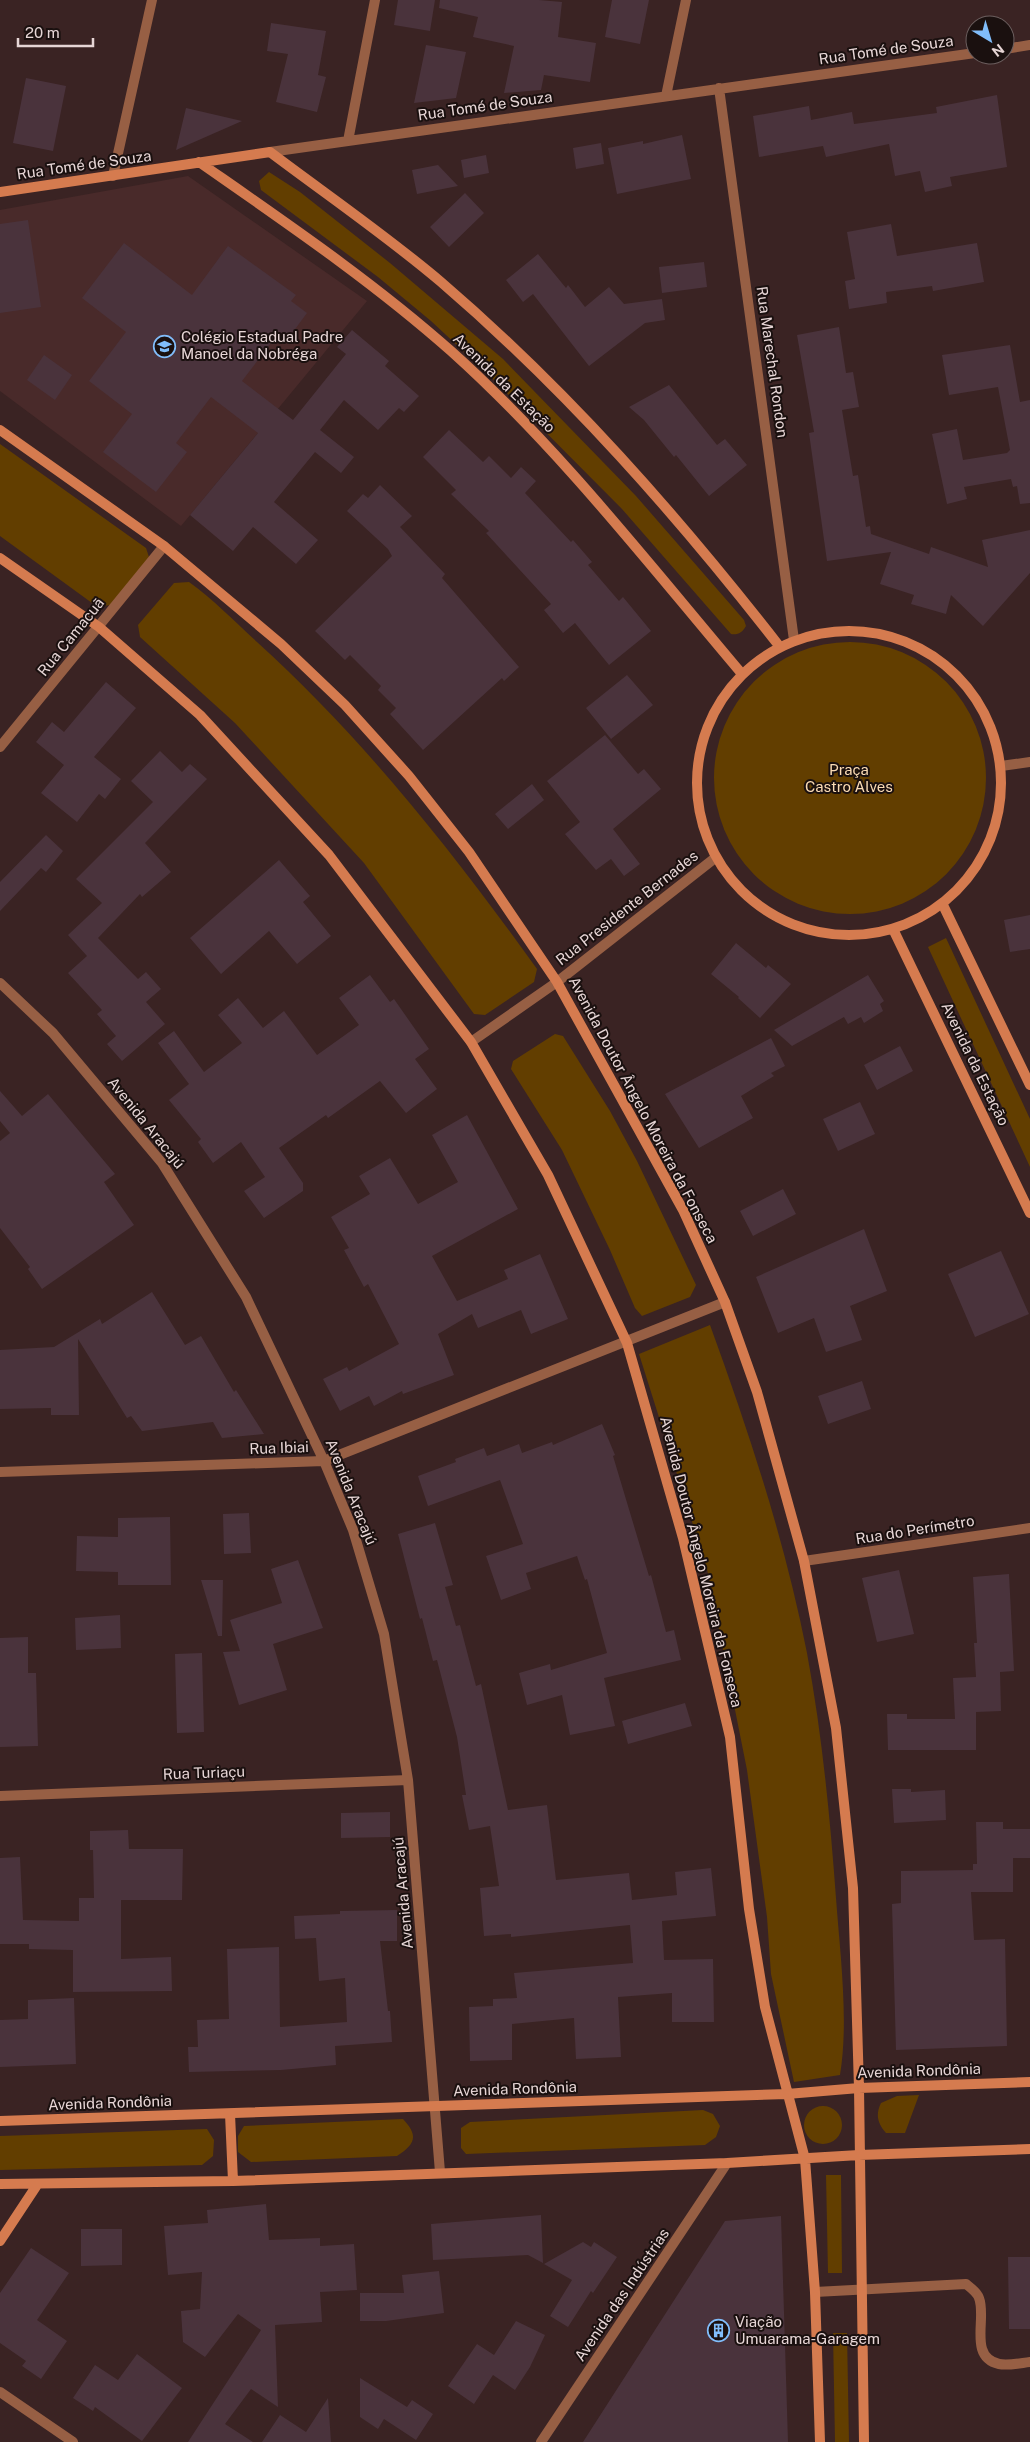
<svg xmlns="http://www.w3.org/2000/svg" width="1030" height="2442" viewBox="0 0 1030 2442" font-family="'Public Sans',sans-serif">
  <rect width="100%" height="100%" fill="#3a2323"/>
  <path fill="#492a2a" d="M188,176l179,125 -186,225 -181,-135v-181z"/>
  <path fill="#623e00" d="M269,172l31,20 90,71 113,96 133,137 108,124 2,6c-4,7 -8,9 -15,8l-109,-125 -134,-135 -57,-53 -53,-44 -117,-87 -2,-9z
    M0,444l146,104 3,9 -37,48 -11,1 -9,-3 -92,-67z
    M189,582c24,17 46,40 68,60 107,97 196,210 280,327l-3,13 -49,33 -11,-1 -110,-151 -129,-140 -95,-86 -2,-12 36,-42z
    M714 778a136 136 0 1 1 272 0a136 136 0 1 1-272 0Z
    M946,938l84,181v48l-102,-220z
    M555,1034l8,2 47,75 27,50 59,124 -6,12 -48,19 -7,-8 -25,-58 -48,-100 -51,-81 2,-8z
    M710,1325c39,107 75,216 97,328 15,81 23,163 29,245 4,55 13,123 4,177l-46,7 -23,-108 -4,-57 -20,-147 -40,-201 -68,-215z
    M919,2095l-14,38h-19c-8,-9 -11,-18 -5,-30l16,-7z
    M804 2125a19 19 0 1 1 38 0a19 19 0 1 1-38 0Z
    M703,2110l10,4 7,12 -4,11 -11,8 -239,9 -5,-6v-20l9,-6z
    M403,2119c16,17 12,25 -6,37l-146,6 -13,-10v-16l6,-10z
    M207,2129l7,11 -1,16 -11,9 -202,5v-34z
    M826,2175h15l1,98h-14z
    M833,2333h14l2,109h-14z"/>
  <path fill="#4a333c" d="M398,0h37l-5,31 -36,-6z
    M440,0h99l23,2 -4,35 38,6 -6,39 -46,-7 -3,15 -37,3 10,-47 -41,-9 5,-20 -39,-9z
    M612,0h37l-9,44 -35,-7z
    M271,23l55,8 -8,44 8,2 -9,35 -41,-10 12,-48 -21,-3z
    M426,45l40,7 -10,46 -42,5z
    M26,78l40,8 -13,65 -40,-8z
    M997,95l10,72 -57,10 2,9 -27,6 -5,-21 -25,5 -6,-32 -63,13 -3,-11 -64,11 -6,-41 56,-10 2,14 41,-8 2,12 83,-11 -1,-6z
    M186,108l56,13 -66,29z
    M682,135l9,44 -74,15 -9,-46 35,-7v3z
    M601,143l3,21 -28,5 -3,-21z
    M486,155l3,18 -25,5 -3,-18z
    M438,165l20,21 -41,8 -5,-24z
    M465,193l19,20 -35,34 -19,-20z
    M28,220l13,87 -41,6v-89z
    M891,224l6,32 80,-13 7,39 -51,9 -1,-5 -46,6 1,11 -38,6 -4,-28 10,-2 -8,-47z
    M124,243l68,52 36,-49 68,49 -5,6 16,12 -20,27 -9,-6 -36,47 51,39 53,-66 -9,-7 15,-17 37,31 -4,5 34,30 -15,16 -5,-4 -21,22 -34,-30 -24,30 34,27 -13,16 -26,-21 -41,50 44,38 -22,24 -43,-37 -20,24 -43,-36 68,-82 -47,-36 -35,46 11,9 -31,40 -53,-40 29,-38 -43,-33 37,-49 -44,-34z
    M538,254l28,34 2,-3 17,22 24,-20 15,17 38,-5 3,21 -20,3 -56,43 -56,-72 -10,8 -17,-22z
    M704,262l3,25 -45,6 -3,-26z
    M839,327l7,46 7,-1 6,35 -17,3 11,66 5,-1 8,52 4,-1 1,8 58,20 2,-7 57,20 -6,-27 48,-10v43l-47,53 -32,-31 -5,19 -35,-10 3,-9 -34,-11 11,-32 -64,9 -18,-128 5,-1 -17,-97z
    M1010,345l10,57 10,-2v103l-10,1 -3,-18 -4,1 -2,-8 -47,8 3,12 -20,5 -15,-70 25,-5 6,31 44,-7 3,-3 -12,-63 -49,8 -7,-40z
    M44,355l28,20 -17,25 -28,-20z
    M669,385l48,60 8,-6 22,26 -38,31 -33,-41 -2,2 -30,-37 -15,-13z
    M449,430l34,32 6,-6 22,22 10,-11 15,14 -11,12 46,49 2,-2 19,22 -4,3 31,36 4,-4 28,34 -42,34 -34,-42 -12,10 -19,-23 7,-6 -65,-71 3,-2 -38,-37 5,-4 -33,-33z
    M380,485l32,31 -12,11 45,47 -3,4 77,89 -15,14 -2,-3 -79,72 -33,-36 6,-6 -18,-18 3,-4 -31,-31 -5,5 -30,-29 77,-75 -4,-7 -41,-38 16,-17 5,4z
    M627,675l26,30 -42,34 -25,-31z
    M106,682l30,26 -42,49 27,22 -16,20 -6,-5 -22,28 -36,-29 23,-28 -28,-23 16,-20 12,10z
    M605,735l33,39 6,-5 17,20 -48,40 27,35 -16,12 -13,-17 -15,11 -31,-36 15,-12 -33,-41z
    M160,751l22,21 8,-8 17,15 -62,64 26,29 -29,25 -2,-3 -42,44 40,41 8,-7 15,17 -15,13 19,22 -43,37 -15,-17 9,-8 -19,-22 5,-4 -34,-37 19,-17 -19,-21 34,-32 -26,-24 77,-77 -22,-21z
    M532,784l12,16 -36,29 -13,-15z
    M46,835l17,16 -17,21 -5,-4 -41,43v-29z
    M279,860l31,36 -7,6 28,34 -34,28 -28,-33 -48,43 -31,-36z
    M1030,915v34l-20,3 -6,-32z
    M736,943l30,25 2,-3 23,19 -31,34 -22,-20 1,-1 -28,-23z
    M370,975l20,27 4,-3 35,50 -14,10 22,30 -31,24 -26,-32 -52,37 -2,-3 -47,33 24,35v8l-39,27 -20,-27 21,-14 -24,-35 -28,21 -15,-21 3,-3 -32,-39 20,-16 -31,-41 16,-12 30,41 38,-29 -24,-28 20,-17 25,30 21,-17 33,44 42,-30 -20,-27z
    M868,975l16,26 -4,3 3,7 -19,12 -3,-6 -13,7 -4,-7 -52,29 -18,-16z
    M771,1038l14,28 -14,7 3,3 -33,20 12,22 -54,30 -34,-54z
    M900,1046l13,25 -36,19 -13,-25z
    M0,1091l22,25 26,-22 67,80 -11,8 30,43 -92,64 -14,-20 2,-2 -30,-39v-87l10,-8 -10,-12z
    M860,1102l15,32 -37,17 -15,-32z
    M467,1115l51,94 -86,47 25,45 51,-22 -4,-9 36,-16 28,65 -37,15 -10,-24 -43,18 -6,-14 -34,20 16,41 -51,19 -1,-3 -28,15 -5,-10 -29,15 -17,-32 24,-12 2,4 50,-27 -31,-60 -4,3 -20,-37 5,-2 -18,-31 39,-23 -11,-18 31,-18 28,46 40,-22 -26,-47z
    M783,1189l13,25 -43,22 -13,-25z
    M864,1229l23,62 -37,15 12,34 -36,12 -12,-34 -36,15 -22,-56z
    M1001,1251l28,63 -54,23 -27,-63z
    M152,1292l33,53 16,-9 33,56 2,-2 28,44 -42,4 -9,-16 -71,9 -11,-15 -4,2 -49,-79 1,76h-28v-7l-51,1v-59l54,-3 46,-28 2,5z
    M862,1381l9,28 -43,15 -10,-28z
    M602,1424l13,31 -2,1 36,120 2,-1 15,57 8,-2 7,30 -77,18 11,48 -45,9 -8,-40 -35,10 -8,-32 31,-9 1,6 56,-17 -20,-74 -2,1 -8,-24 -51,17 5,16 -30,11 -15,-44 37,-12 -23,-64 -72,26 -10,-30 38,-14 -1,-3 29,-11 3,8 32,-12 3,9 30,-11 1,3z
    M249,1513l2,40 -27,1 -1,-40z
    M170,1517l1,68h-53v-13l-42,-1 1,-35 41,1v-19z
    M435,1523l18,62 -8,2 11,39 4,-1 16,61 5,-2 27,126 39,-5 9,75 73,-7 3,27 45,-5 -2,-23 36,-4 5,48 -54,5 2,39 49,-1 1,63h-42v-29l-54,4 3,60 -45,2 -2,-41 -62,6v36l-42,1 -1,-54 24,-1v-7l24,-1 -3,-25 119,-10 -3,-38 -119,12v-3l-27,2 -4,-48 19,-2 -9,-60 -21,4 -7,-35h4l-9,-58 -20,-77 -4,1 -11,-43 -2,1 -22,-85z
    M298,1560l25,68 -50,16 14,46 -48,15 -16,-53 17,-1 -10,-31 52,-17 -11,-34z
    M899,1570l15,64 -37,8 -15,-64z
    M1009,1574l5,97 -14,1 1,39 -25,1v38h-88l-1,-36h20v5h48l-2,-41 23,-1 -2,-34h3l-4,-66z
    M201,1580h22l-1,56h-4z
    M120,1615l1,33 -45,2 -1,-32z
    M28,1637v36h8l2,73 -38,1v-109z
    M202,1653l2,79 -27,1 -2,-79z
    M685,1703l7,23 -64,18 -6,-23z
    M892,1789h19v3l34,-2 1,30 -52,3z
    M390,1812v25l-49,1v-25z
    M976,1822h27v7h27v29h-17v34h-42l3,48 31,-1 2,107 -111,4 -4,-146 9,-1v-32l72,-1v-6h4z
    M128,1830l1,19h54l-1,51h-61v59l50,-2 1,34 -99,1v-42l-44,-1v-5h-29v-86l20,-1 3,63 56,1v-23h15l-1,-48h-3v-19z
    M397,1910v31h-17l8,70h2l2,31 -57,4 1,19 -55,5 -92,2 -1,-25h10l-1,-27 32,-1 -2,-70 52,-2 1,80 67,-5 -2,-44 -26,3 -3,-43 -21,1 -1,-23 46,-2v-3z
    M74,1998l2,66 -76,3v-47l28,-1v-19z
    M266,2204l3,36 51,-2v8l34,-2 3,46 -37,2 2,30 -47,3 3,82 -27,-18 -26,35 28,18h-65l73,-112 -23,-16 -33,43 -22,-15 -2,-31 19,-2 2,-37 -34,3 -4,-49 44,-3 -1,-13z
    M541,2215l2,48 -15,-8 -95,5 -2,-36z
    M781,2216l7,226h-205l142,-221z
    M81,2229h41v36l-41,1z
    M583,2242l8,5 3,-5 23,15 -24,36 -2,-2 -23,36 -18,-11 22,-36 -28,-16z
    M31,2248l38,25 -32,47 30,21 -26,38 -19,-13 4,-5 -26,-18v-50z
    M1008,2257h22v72h-21z
    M439,2271l5,42 -58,8h-26v-28h44l-2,-18z
    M516,2321l29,14 -15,32 -15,23 -22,-15 -19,29 -26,-18 29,-42 17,11z
    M137,2354l45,34 -40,53 -47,-34 -2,4 -20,-13 22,-33 23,15z
    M360,2378l47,29 5,-7 21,14 -17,26 -32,-21 -6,10 -18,-12z
    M328,2398l3,44h-69l18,-27 26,17z"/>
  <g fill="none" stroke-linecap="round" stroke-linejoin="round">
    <path stroke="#975f44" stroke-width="10" d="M815,2292l151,-8c5,4 11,8 13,14 8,20 -11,59 20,66 9,2 22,-1 31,-2"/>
    <path stroke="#975f44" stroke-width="10" d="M1005,49l25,-4
      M719,88l75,552
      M666,96l20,-96
      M348,141l27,-141
      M270,152l705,-99
      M113,176l39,-176
      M0,747l164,-201
      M1001,766l29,-4
      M0,983l53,50 109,130 84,134 78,164 29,69 31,104 24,146 32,392
      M471,1042l86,-60 158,-124
      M0,1472l324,-11 401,-159
      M804,1561l226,-33
      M0,1796l408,-16
      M0,2392l73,50
      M541,2442l186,-279"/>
    <path stroke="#d57b4f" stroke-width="10" d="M199,162c86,60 173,119 252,189 108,97 197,212 291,323
      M0,192l270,-40c57,43 117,84 171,130 127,109 236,233 339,365
      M0,430l164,116 117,98 64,61 64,71 60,76 88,130 126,228 42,92 32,90 47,169 32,167 17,160 6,200 5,354
      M0,558l99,69 101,88 129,140 142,187 77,133 79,168 56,195 47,199 19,172 16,98 40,152 10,133 5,150
      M697 783a152 152 0 1 1 304 0a152 152 0 1 1-304 0Z
      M942,903l88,182
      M893,929l137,284
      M230,2114l3,67
      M0,2121l787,-27 72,-6 171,-6
      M0,2184l233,-3 494,-18 132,-8 171,-6
      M0,2241l37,-56"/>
  </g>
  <defs>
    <symbol id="school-ring" viewBox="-11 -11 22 22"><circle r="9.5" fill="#1a100f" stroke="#81bdfa" stroke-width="1.5"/><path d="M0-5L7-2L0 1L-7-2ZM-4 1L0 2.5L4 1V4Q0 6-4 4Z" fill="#81bdfa"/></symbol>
    <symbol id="building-ring" viewBox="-11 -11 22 22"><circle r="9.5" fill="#1a100f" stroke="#81bdfa" stroke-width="1.5"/><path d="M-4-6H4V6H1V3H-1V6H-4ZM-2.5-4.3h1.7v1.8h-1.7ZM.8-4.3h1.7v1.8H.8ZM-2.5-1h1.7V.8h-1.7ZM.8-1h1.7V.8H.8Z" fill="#81bdfa"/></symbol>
  </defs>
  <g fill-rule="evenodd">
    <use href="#school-ring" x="152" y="334" width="25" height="25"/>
    <use href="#building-ring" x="706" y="2318" width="25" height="25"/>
  </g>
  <g text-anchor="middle" stroke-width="4" stroke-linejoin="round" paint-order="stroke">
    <g font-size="15" fill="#e7d6d6" stroke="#1a100f">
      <text transform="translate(886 50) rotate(-8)" y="5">Rua Tomé de Souza</text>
      <text transform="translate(485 106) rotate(-8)" y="5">Rua Tomé de Souza</text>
      <text transform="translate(84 165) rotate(-8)" y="5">Rua Tomé de Souza</text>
      <text transform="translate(772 362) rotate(82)" y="5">Rua Marechal Rondon</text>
      <text transform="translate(504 383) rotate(44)" y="5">Avenida da Estação</text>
      <text transform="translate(71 637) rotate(-51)" y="5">Rua Camacuã</text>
      <text transform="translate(627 908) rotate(-38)" y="5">Rua Presidente Bernades</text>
      <text transform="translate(975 1064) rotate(64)" y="5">Avenida da Estação</text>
      <text transform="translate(643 1110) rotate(62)" y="5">Avenida Doutor Ângelo Moreira da Fonseca</text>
      <text transform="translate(146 1123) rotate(51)" y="5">Avenida Aracajú</text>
      <text transform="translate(279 1448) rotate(-2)" y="5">Rua Ibiai</text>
      <text transform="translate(351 1492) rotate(68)" y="5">Avenida Aracajú</text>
      <text transform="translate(915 1530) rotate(-9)" y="5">Rua do Perímetro</text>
      <text transform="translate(701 1562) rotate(76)" y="5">Avenida Doutor Ângelo Moreira da Fonseca</text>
      <text transform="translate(204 1773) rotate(-2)" y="5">Rua Turiaçu</text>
      <text transform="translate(403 1893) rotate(-95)" y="5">Avenida Aracajú</text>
      <text transform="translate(919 2071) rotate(-2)" y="5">Avenida Rondônia</text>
      <text transform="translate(515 2089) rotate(-2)" y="5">Avenida Rondônia</text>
      <text transform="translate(110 2103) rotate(-2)" y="5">Avenida Rondônia</text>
      <text transform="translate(622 2295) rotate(-56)" y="5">Avenida das Indústrias</text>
    </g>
    <g font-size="15" fill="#e7d6d6" stroke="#1a100f" text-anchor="start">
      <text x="181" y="342">Colégio Estadual Padre<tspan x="181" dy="17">Manoel da Nobréga</tspan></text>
      <text x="735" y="2327">Viação<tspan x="735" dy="17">Umuarama-Garagem</tspan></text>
    </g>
    <g font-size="15" fill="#fbdbb4" stroke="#1a100f">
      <text x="849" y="775">Praça<tspan x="849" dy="17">Castro Alves</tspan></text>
    </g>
  </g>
  <g transform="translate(990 40) rotate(142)"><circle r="24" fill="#1a100f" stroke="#6c5f5f"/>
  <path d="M0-4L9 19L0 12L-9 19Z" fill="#81bdfa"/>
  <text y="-8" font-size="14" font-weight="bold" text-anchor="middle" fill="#e7d6d6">N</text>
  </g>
  <path d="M18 38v8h75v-8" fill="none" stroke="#e7d6d6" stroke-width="2.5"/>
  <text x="25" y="38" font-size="15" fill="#e7d6d6" stroke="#1a100f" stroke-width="4" paint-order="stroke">20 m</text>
</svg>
